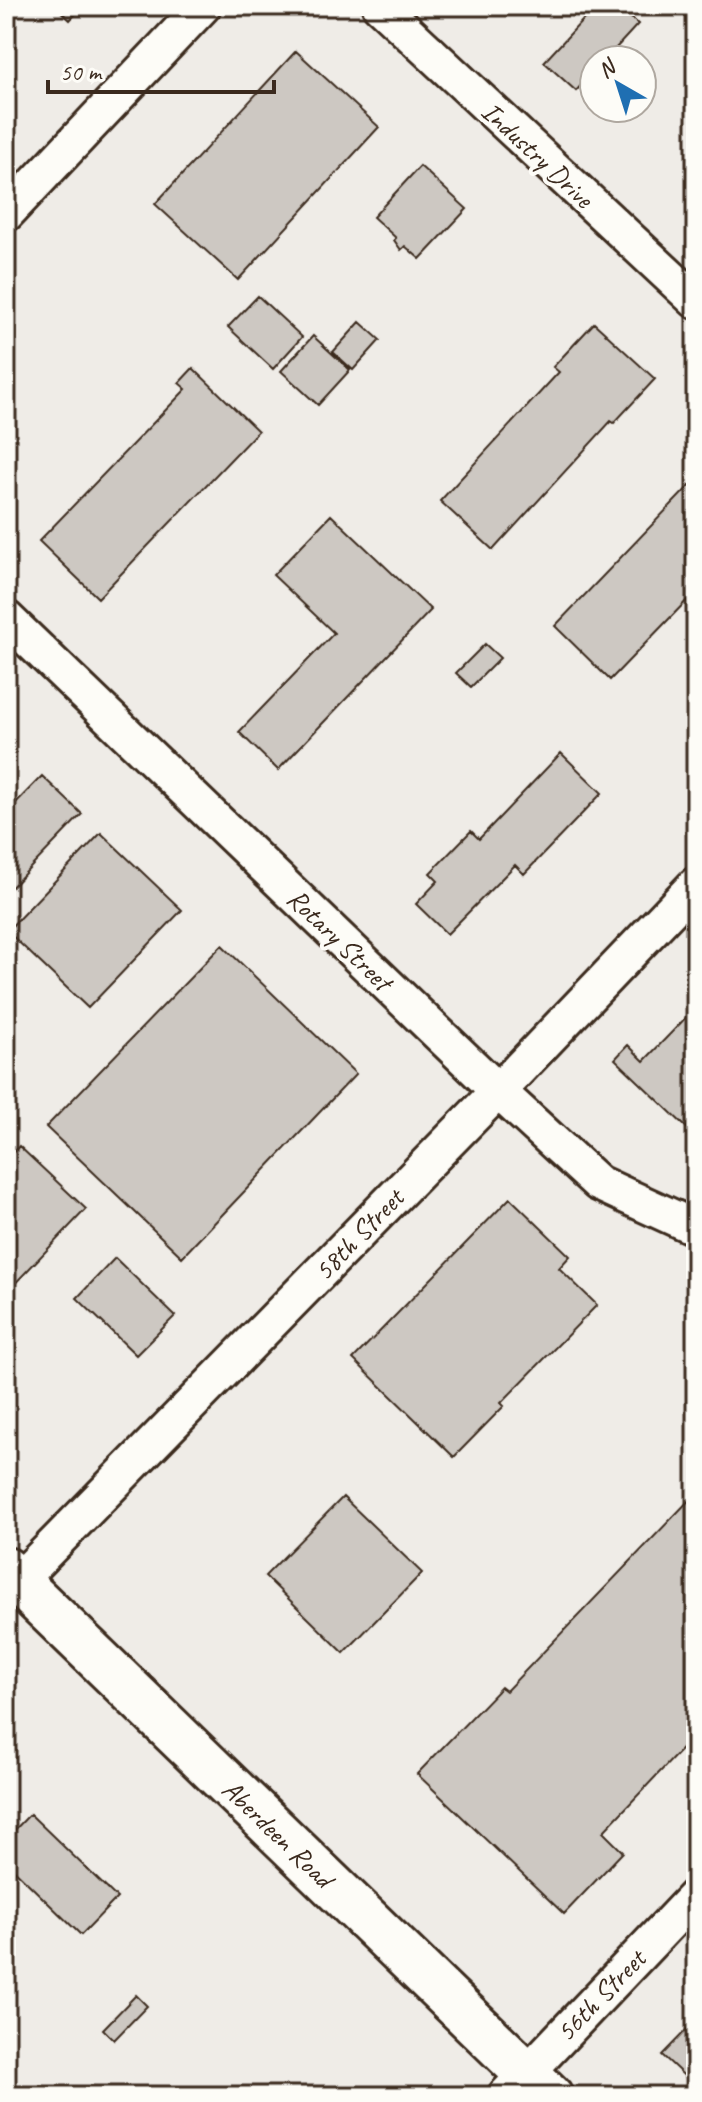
<svg xmlns="http://www.w3.org/2000/svg" width="702" height="2102" viewBox="0 0 702 2102" font-family="Caveat,sans-serif">
  <rect width="100%" height="100%" fill="#fdfcf7"/>
  <filter id="ink" filterUnits="userSpaceOnUse"><feTurbulence type="fractalNoise" baseFrequency=".0125" numOctaves="2"/><feDisplacementMap in="SourceGraphic" scale="16" xChannelSelector="R" yChannelSelector="G"/><feConvolveMatrix kernelMatrix="1 2 1 2 8 2 1 2 1" color-interpolation-filters="sRGB"/></filter>
  <g filter="url(#ink)">
    <path fill="#efece7" fill-rule="evenodd" d="M6,6h690v2090h-690zM594,60h48v48h-48z"/>
    <path fill="#cdc8c2" stroke="#3b2a1e" stroke-width="2" d="M55,6h28l-13,14z
      M596,6h22l20,18 -33,36h-11v11l-18,20 -32,-29z
      M296,51l83,76 -141,153 -83,-76z
      M420,166l47,43 -47,50 -15,-13 -4,4 -7,-10 2,-2 -23,-21z
      M258,296l44,41 -29,32 -45,-42z
      M360,322l20,18 -27,30 -20,-18z
      M594,323l61,56 -41,44 -3,-2 -118,129 -53,-49 119,-129 -6,-5z
      M313,336l37,34 -32,35 -37,-34z
      M193,368l65,63 -160,167 -59,-57 147,-152 -7,-6z
      M696,479v112l-86,89 -55,-54z
      M331,515l100,95 -153,160 -39,-38 95,-99 -61,-58z
      M485,644l15,14 -29,29 -15,-14z
      M561,753l41,40 -78,81 -9,-9 -68,69 -31,-30 22,-23 -8,-8 41,-42 8,8z
      M42,776l40,38 -76,79v-80z
      M101,833l81,77 -94,98 -81,-77z
      M222,945l134,129 -174,183 -136,-130z
      M696,1007v113l-8,9 -73,-70 13,-14 16,16z
      M19,1146l67,63 -80,84v-133z
      M510,1198l60,58 -11,12 38,37 -96,98 3,3 -50,51 -101,-98z
      M115,1258l60,58 -39,39 -59,-57z
      M696,1493v241l-93,98 20,20 -59,62 -147,-140 84,-87 5,4z
      M343,1497l79,76 -78,80 -79,-77z
      M30,1814l87,84 -36,37 -75,-73v-23z
      M136,1995l11,11 -33,34 -11,-11z
      M696,2020v67l-34,-32z"/>
    <g fill="none" stroke-linecap="round" stroke-linejoin="round">
      <defs>
        <path id="minor" d="M380,6l316,295
          M6,214l197,-208
          M6,618l492,473 100,92 98,45
          M18,1581l480,-490 198,-207
          M505,2096l191,-201"/>
        <path id="secondary" d="M6,1570l544,526"/>
      </defs>
      <use href="#minor" stroke="#3b2a1e" stroke-width="40"/>
      <use href="#secondary" stroke="#3b2a1e" stroke-width="50"/>
      <use href="#minor" stroke="#fdfcf7" stroke-width="34"/>
      <use href="#secondary" stroke="#fdfcf7" stroke-width="44"/>
    </g>
  </g>
  <g text-anchor="middle" stroke-width="8" stroke-linejoin="round" paint-order="stroke">
    <g font-size="28" fill="#3b2a1e" stroke="#fdfcf7">
      <text transform="translate(538 154) rotate(43)" y="10">Industry Drive</text>
      <text transform="translate(340 939) rotate(44)" y="10">Rotary Street</text>
      <text transform="translate(358 1234) rotate(-46)" y="10">58th Street</text>
      <text transform="translate(278 1833) rotate(44)" y="10">Aberdeen Road</text>
      <text transform="translate(600 1995) rotate(-46)" y="10">56th Street</text>
    </g>
  </g>
  <rect width="702" height="2102" fill="none" stroke="#fdfcf7" stroke-width="32"/>
  <rect x="16" y="16" width="670" height="2070" fill="none" stroke="#3b2a1e" stroke-width="3" filter="url(#ink)"/>
  <g transform="translate(618 84) rotate(321)"><circle r="38" fill="#fdfcf7" stroke="#afa8a0" stroke-width="2"/>
  <path d="M0-6L14 30L0 20L-14 30Z" fill="#1f6fb2"/>
  <text y="-12" font-size="22" font-weight="bold" text-anchor="middle" fill="#3b2a1e">N</text>
  </g>
  <path d="M48 80v12h226v-12" fill="none" stroke="#3b2a1e" stroke-width="4"/>
  <text x="60" y="80" font-size="24" fill="#3b2a1e" stroke="#fdfcf7" stroke-width="6" paint-order="stroke">50 m</text>
</svg>
